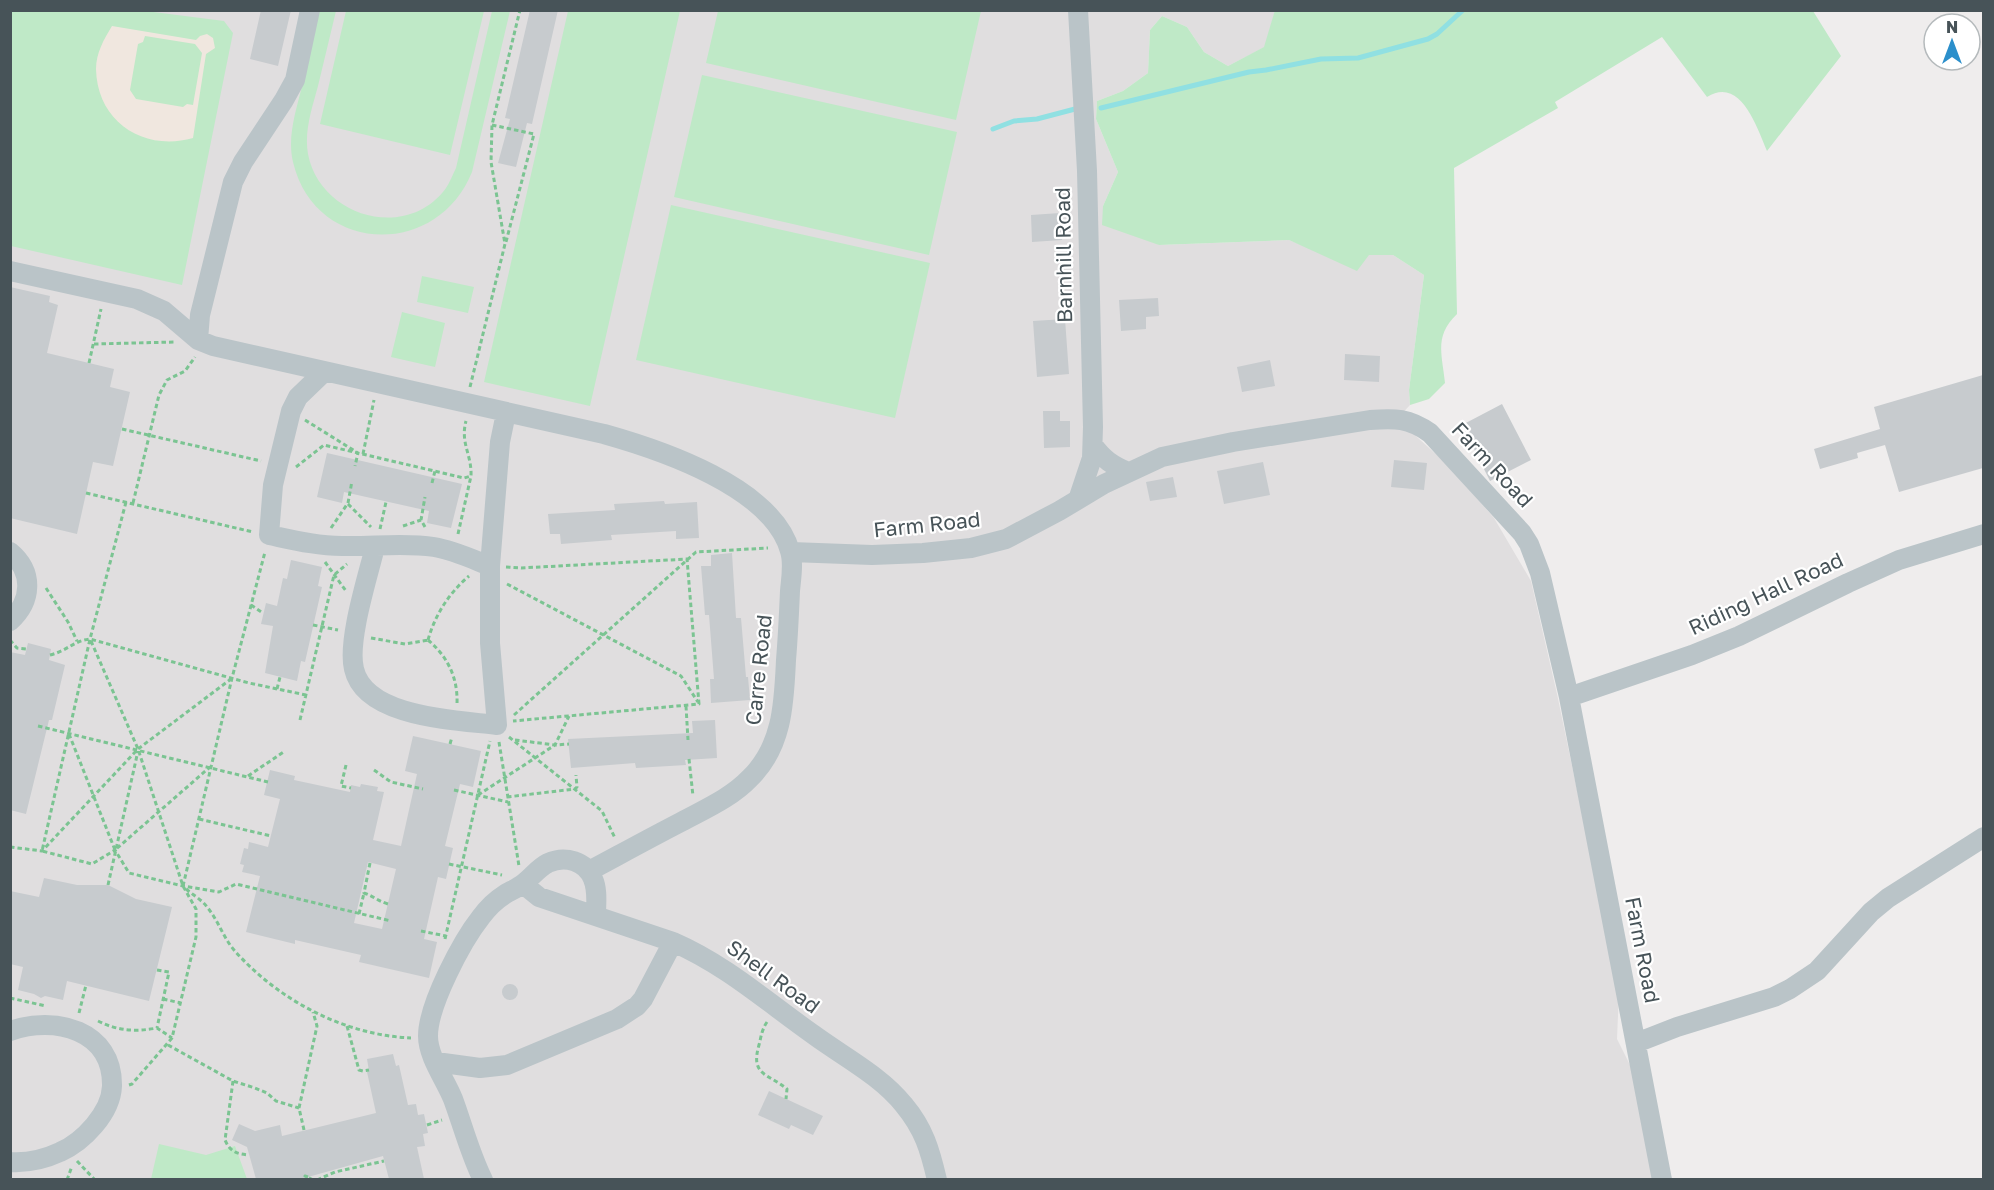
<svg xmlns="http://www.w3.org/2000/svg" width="1994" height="1190" viewBox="0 0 1994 1190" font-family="'Golos Text',sans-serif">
  <rect width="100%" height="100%" fill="#efeded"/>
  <path fill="#e0dedf" d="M10,11h1265l-10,36 -37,19 -24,-14 -17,-25 -25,-11 -12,14 -2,43 -25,18 -26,10 -1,18 22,53 -15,34 56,39 130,-5 30,12 74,3 31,20 -15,115 1,15 -13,14 52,47 45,52 37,63 26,113 62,297 -2,48 16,32 21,108h-1643z"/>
  <path fill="#bfe9c7" d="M138,10l86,11 9,12 -51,252 -171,-39v-235z
    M1275,10l538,1 28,45 -74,95c-10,-23 -26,-75 -60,-54l-45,-60 -107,65 3,6 -104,60 3,146c-23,22 -15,40 -12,69l-16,16 -19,6 -1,-15 15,-115 -31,-20h-24l-12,16 -68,-31 -130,5 -57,-20 1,-19 15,-34 -22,-53 1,-18 26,-10 25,-18 2,-43 12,-14 25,11 17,25 24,14 36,-19z
    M319,11h17c-6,25 -12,50 -18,75 -6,22 -14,46 -10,68 12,63 99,88 138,34 4,-6 7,-14 10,-20l36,-157h18l-38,161c-35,87 -157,83 -179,-10 -6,-25 3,-51 9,-76 6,-25 11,-50 17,-75z
    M346,11h138l-34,144 -130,-31z
    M568,11h112l-90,395 -106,-24z
    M718,11v-1l263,1 -25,109 -250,-57z
    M702,75l255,57 -28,123 -255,-58z
    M671,205l259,58 -35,155 -259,-58z
    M422,276l52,11 -6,26 -51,-11z
    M402,312l43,11 -10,44 -44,-10z
    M159,1144l47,11 29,-9 12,33h-96z"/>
  <path fill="#f0e7df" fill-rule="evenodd" d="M112,26l84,14 4,-4 7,-2 6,4 2,10 -9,6 -13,84c-49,14 -96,-16 -97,-69 0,-16 8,-30 16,-43zM145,36l50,8 7,9 -9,52 -6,-1 -4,3 -47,-8 -6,-9 8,-46 5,-2z"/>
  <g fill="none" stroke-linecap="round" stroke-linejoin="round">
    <path stroke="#90e0e2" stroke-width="5" d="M1101,108l148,-36 17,-2 55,-11 37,-1 70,-19 9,-5 26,-24
      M993,129l21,-8 23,-2 38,-10"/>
  </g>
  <path fill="#c7cbce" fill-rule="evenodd" d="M261,10h30l-13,56 -28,-7z
    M530,10h28l-26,114 -5,-1 -11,44 -18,-4 12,-44 -5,-1z
    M1060,213l2,27 -30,2 -1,-27z
    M10,287l40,9 -1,6 9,3 -11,48 67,16 -4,18 20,5 -17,74 -20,-4 -16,72 -67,-16z
    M1158,298l1,18 -13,1v12l-25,2 -2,-31z
    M1065,319l4,55 -32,3 -4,-56z
    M1345,354l35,2 -1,26 -35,-2z
    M1270,360l5,26 -33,6 -5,-25z
    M1983,375v93l-84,24 -14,-47 -28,8 1,5 -38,11 -6,-20 66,-20 -6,-22z
    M1502,404l29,56 -41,21 -28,-56z
    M1043,411h17v10h10v26l-26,1z
    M327,453l135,31 -11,44 -24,-5 2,-12 -85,-19 -2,11 -25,-6z
    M1394,460l33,3 -3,27 -33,-3z
    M1263,462l7,33 -46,9 -7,-33z
    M1173,477l4,20 -27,4 -4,-19z
    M664,501l1,3 32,-2 2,36 -23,1v-8l-65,4 1,5 -51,4 -1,-10h-10l-2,-20 67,-4 -1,-6z
    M732,553l4,65h5l5,59h2l2,23 -39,3 -1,-24h4l-5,-64h-4l-4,-49h10v-11z
    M291,560l31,7 -4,19 4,1 -17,75 -4,-1 -4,20 -32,-8 8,-47 -12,-2 5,-21 11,3 6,-28 4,1z
    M28,643l23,6 -2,11 16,5 -13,55h-3l-23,94 -16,-4v-158l15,3z
    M715,720l2,38 -32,2 1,5 -50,3 -1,-5 -64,5 -3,-29 125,-6 -1,-12z
    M413,736l68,15 -8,36 -13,-3 -15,62 8,2 -7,31 -8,-2 -14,62 13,3 -8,36 -70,-16 2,-7 -66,-15v4l-49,-12 14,-56 -18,-4 2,-7 -4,-1 4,-16 4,1 1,-7 19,5 12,-48 -16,-4 6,-25 25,6 -1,4 56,12 1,-7 9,2 1,-3 17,3 -1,4 7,1 -11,48 28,6 16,-72 -12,-3zM368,862l28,7 -14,60 -28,-6z
    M44,878l33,7h31l28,14 36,8 -23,94 -82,-20 -4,19 -18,-4 -4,2 -7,-4 -16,-4 5,-23 -13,-3v-73l29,6z
    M502 992a8 8 0 1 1 16 0a8 8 0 1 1-16 0Z
    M393,1054l3,12 3,-1 9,40 8,-1 2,11 6,-1 4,19 -5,1 2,12 -8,1 7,32h-35l-6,-23 -75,21 1,2h-53l-9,-32 -15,-7 7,-16 16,7 25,-6 2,11 94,-23 -9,-41 2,-1 -2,-12z
    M769,1091l54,25 -10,19 -22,-10 -2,4 -31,-14z"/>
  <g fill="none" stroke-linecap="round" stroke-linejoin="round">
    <path stroke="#7bc492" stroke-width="3" stroke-dasharray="4.5 3" stroke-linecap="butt" d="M492,125l42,9 -28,108
      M94,344l80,-2
      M89,363l12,-54
      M470,387l35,-143 -14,-82 1,-37 28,-115
      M305,420l53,33 -3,13
      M122,429l139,32
      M363,454l11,-54
      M296,467l28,-22 140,33 7,-2
      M432,483l3,-12
      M86,493l167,39
      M126,502l-36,137 -48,212 50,13 23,-14 14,23 54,13 36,6 17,-8 155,37
      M133,503l26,-108 8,-15 18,-9 10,-14
      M348,504l23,23
      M403,526l18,-6
      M425,527l-4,-7 4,-23
      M331,528l17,-25 4,-22
      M380,529l6,-27
      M458,534l13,-58c1,-21 -11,-33 -5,-55
      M325,562l21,29
      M506,567l15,1 166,-9 12,145 -186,17
      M507,584l174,92 17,26
      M46,588l22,34 9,19
      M251,605l12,8
      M313,625l25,5
      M371,638l34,6 23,-4
      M10,640l7,8 10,1
      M428,640c7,-25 21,-47 41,-64
      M428,640c20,17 30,38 29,64
      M91,641l47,108 45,137 13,23v28l-24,101 -40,46 -3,1
      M50,655c17,-4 23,-14 40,-16l159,44 57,12
      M277,689l3,-12
      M686,706l2,34
      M514,715l182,-163 72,-4
      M300,720l34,-145 13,-11
      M38,726l230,56
      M69,734l46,116 95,-83
      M509,737l93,74 13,27
      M515,740l40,5 14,-1
      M499,742l20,124
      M450,744l2,-7
      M689,759l4,37
      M346,765l-5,21 10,2
      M374,770l17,12 32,7
      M248,776l37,-25
      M454,790l54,12
      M478,795l77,-50 14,-29
      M507,797l68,-8 2,-2 -1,-12
      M199,819l72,17
      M10,847l32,4 96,-102 93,-70
      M370,863l-6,30c9,3 14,8 24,11
      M449,864l53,11
      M108,885l30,-134
      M183,886l49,-208 33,-126
      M186,889c7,6 16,11 21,18 11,13 16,30 27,43 44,50 110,85 177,88
      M359,914l5,-21
      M421,931l25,5
      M445,939l45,-198
      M157,970l12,2 -12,56
      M10,998l36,8
      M163,999l18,4
      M79,1013l7,-28
      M98,1021c20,10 37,11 59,7l15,10
      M767,1022c-5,7 -6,15 -8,23 -9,31 9,28 28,44l-1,10
      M347,1026l12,44 4,1 6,-1
      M168,1045l65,36 22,7 12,5 9,8 23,7
      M233,1081l-8,59c5,12 12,14 24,15
      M427,1125l15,-5
      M304,1130l-5,-22 18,-82 -4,-14
      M77,1161l18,19
      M308,1177l-3,-1 8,4
      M67,1180l5,-14
      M317,1180l18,-8 49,-11"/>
    <path stroke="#bac4c8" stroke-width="20" d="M1078,10l9,161 6,256 -1,31 -13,39
      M10,271l127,28 27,12 34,29 15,6 391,88c57,16 168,53 186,117 4,12 1,28 0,40 -1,23 -2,46 -4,69 -2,42 -3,86 -36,118 -19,20 -45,31 -69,44 -31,16 -62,33 -92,49
      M198,340l2,-25 33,-133 10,-20 41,-62 11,-20 15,-70
      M324,372l-26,25 -7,14 -18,74 -4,50c24,5 48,11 73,11 30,1 61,-4 92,1 19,3 38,12 56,19
      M1093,445c10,14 19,20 35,27
      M375,547c-7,29 -28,94 -21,122 11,49 103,51 143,56l-7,-82v-77l10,-124 6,-29
      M10,552c24,20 22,49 0,69
      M791,552l81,3 51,-2 48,-5 35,-9 53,-28 45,-27 58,-27 71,-15 137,-22c25,-2 39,-2 60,13l92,100 7,11 11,29 29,124 93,483
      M1569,697l123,-42 47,-19 109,-53 51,-23 85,-26
      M523,884l16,13 134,45c53,23 94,60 141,93 30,22 67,41 90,70 20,24 26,45 33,75
      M10,1031c45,-16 103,-1 102,55 -1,27 -29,56 -52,66 -15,7 -34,11 -50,10
      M1636,1043l41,-16 97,-30 16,-8 27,-18 54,-59 17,-14 96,-61
      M436,1062l44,6 27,-3 110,-46 20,-13 6,-7 30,-57
      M483,1180c-13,-26 -20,-54 -30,-81 -8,-20 -25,-42 -25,-63 0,-31 34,-95 53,-119 6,-8 15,-17 23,-22 6,-4 14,-7 20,-12 8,-6 14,-15 24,-20 17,-8 38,-2 45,16 5,11 3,25 3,36"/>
  </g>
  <g text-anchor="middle" stroke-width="4.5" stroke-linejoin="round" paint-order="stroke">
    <g font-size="21" fill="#475358" stroke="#fff">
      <text transform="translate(1064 255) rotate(-91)" y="7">Barnhill Road</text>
      <text transform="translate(1492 465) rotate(47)" y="7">Farm Road</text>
      <text transform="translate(927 525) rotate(-6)" y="7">Farm Road</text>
      <text transform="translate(1766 594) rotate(-25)" y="7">Riding Hall Road</text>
      <text transform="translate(759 670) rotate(-84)" y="7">Carre Road</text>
      <text transform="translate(1642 950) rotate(79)" y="7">Farm Road</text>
      <text transform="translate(773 977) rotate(36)" y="7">Shell Road</text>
    </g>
  </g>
  <rect width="1994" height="1190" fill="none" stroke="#475358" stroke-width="24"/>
  <g transform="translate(1952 42)"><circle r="28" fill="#ffffff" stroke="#b5babc" stroke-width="1.5"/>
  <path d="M0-4.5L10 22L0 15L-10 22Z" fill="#2b8fcb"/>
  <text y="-9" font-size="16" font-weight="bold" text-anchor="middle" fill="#475358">N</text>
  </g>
</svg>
